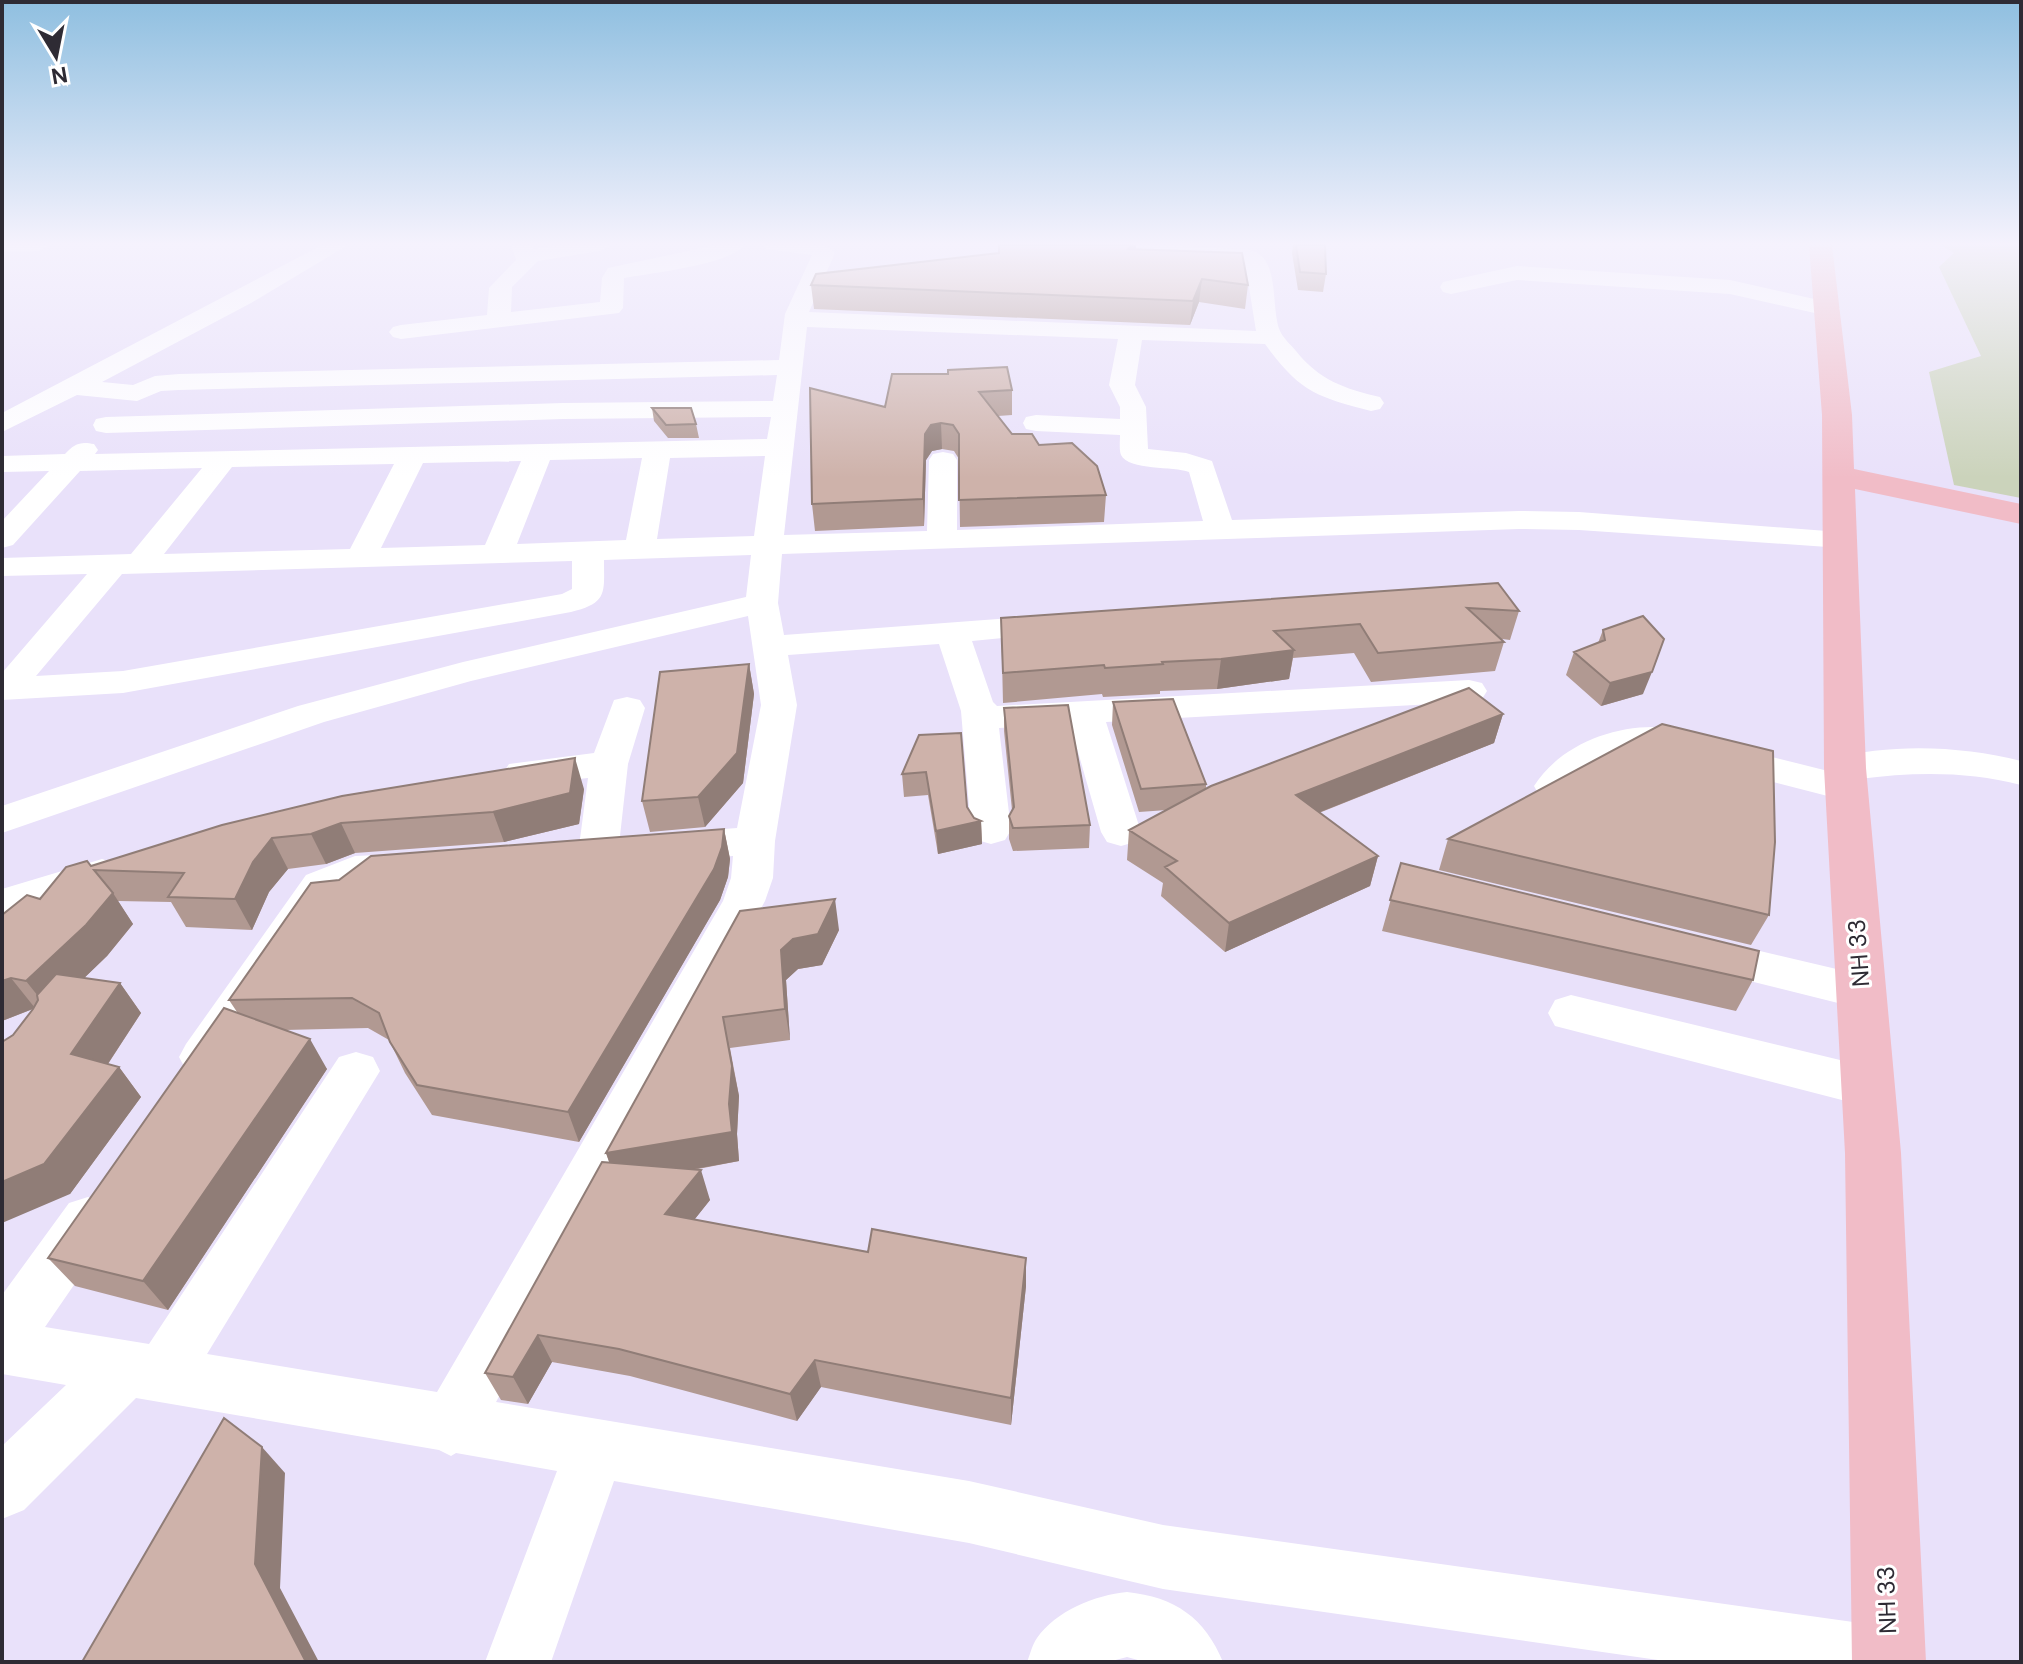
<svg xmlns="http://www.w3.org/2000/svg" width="2023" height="1664" viewBox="0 0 2023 1664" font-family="'DM Sans',sans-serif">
  <rect width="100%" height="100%" fill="#e9e1fa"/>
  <path fill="#cbd3bb" d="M1941,245h80v253l-67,-13 -25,-113 52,-16 -42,-89 15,-14z"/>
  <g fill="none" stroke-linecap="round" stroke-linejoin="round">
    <path fill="#fff" fill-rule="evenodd" d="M2,245h48l-11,6 -37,1z
      M322,245h26l-97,58 -149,79 31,3 22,-9 24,-2 600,-14 6,-46 27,-59 -46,-6 -3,-4h63l9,8 -26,59 447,19 -11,-69 -182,-11 -11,-6h113l85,5c31,7 20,57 30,81 3,7 11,14 16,20 23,29 49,38 84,46l4,6 -4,6 -9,2c-55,-14 -72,-20 -106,-67l-123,-4 -7,45 11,22 2,42 38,4 26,8 20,59 287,-9 60,1 274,21 4,6 -4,6 -11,3 -263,-18 -60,-1 -737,25 -4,49 6,32 269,-20 12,3 5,7 -5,7 -93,9 21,61 4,4 472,-26 13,3 5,8 -5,8 -13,3 -363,20 35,110 -6,10 -14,4 -14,-4 -6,-10 -31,-108 -71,4 12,102 -6,10 -14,4 -14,-4 -6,-10 -10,-119 -22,-67 -151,11 9,50 -22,136 -2,37 -8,23 -269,501 473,79 194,44 726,102 24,9 8,26h-249l-509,-73 -194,-46 -355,-62 -63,181h-66l72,-191 -101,-18 -5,3 -12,-6 -303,-52 -112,112 -22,9v-73l64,-61 -64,-11v-79l67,-92 19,-6 19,6 7,17 -7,17 -62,90 104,17 190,-287 17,-5 17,5 7,14 -173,283 230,38 286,-491 8,-23 2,-22 -61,5 -14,-4 -6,-10 6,-10 14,-4 65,-5 24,-123 -13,-89 -277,65 -147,41 -322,111v-27l296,-100 165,-44 283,-65 5,-42 -147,5c0,33 4,43 -33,52l-448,81 -121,7v-27l85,-99 -85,2v-18l129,-4 71,-86 -122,3 -67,74 -11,3v-27l47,-50 -47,1v-16l63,-2c9,-10 15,-13 29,-10l4,6 -3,4 672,-15 4,-22 -208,2 -457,14 -10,-2 -3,-6 3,-6 10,-2 457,-14 210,-2 4,-26 -598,15 -18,1 -24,10 -60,-6 -75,37v-19zM807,327l311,12 -9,46 11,22v12l-84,-4 -10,2 -3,6 3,6 10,2 84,4c0,6 -1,15 1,20 8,16 53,11 68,17l14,49 -246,9v-70l-4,-6 -10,-2 -10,2 -4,6 -2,71 -143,4zM765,456l-11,80 -97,3 13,-81zM642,458l-16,82 -109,4 33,-84zM521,461l-36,84 -104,3 42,-85zM394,464l-44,85 -186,5 68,-87zM572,561v28l-10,5 -439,77 -87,5 86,-102z
      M511,245h21l2,4 26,-4h51l-11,6 -62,10 -26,26 -1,25 89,-10 2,-24 6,-10 108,-23h29c-17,20 -94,28 -121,33l-1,30 -4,5 -218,26 -8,-2 -4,-5 4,-5 8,-2 86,-10 2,-27 27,-28z
      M1517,266l213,14 106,24 4,5 -4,5 -8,2 -98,-22 -213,-14 -66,14 -8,-2 -3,-5 3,-5z
      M627,697l13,3 5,8 -17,56 -10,90 -6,10 -14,4 -14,-4 -6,-10 10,-76 -66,7 -13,-3 -6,-9 6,-9 85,-11 20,-53z
      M1653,727l175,44 4,-12c60,-16 129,-13 189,2v24c-54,-14 -107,-13 -162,-6l7,9 -5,9 -14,4 -194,-50c-11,-1 -22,-2 -32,2 -30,13 -46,52 -82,42l-5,-9c25,-39 74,-59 119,-59z
      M401,854l15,4 6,10 -6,10 -56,7 -24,10 -116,175 -17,6 -17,-6 -7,-13 7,-13 120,-169 49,-19z
      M102,859l15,5 6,10 -6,10 -115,35v-30z
      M1705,938l157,37 16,5 7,12 -7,12 -16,5 -173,-43 -6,-12 6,-12z
      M1571,995l298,72 17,6 7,14 -7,14 -17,6 -314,-81 -7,-13 7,-13z
      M1127,1592c48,5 78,26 96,70h-78l-18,-5 -19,5h-81c3,-7 5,-17 10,-24 19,-27 58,-43 90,-46z"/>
    <path fill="#f1bcc7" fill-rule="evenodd" d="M1809,245h23l20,170 2,54 167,35v20l-166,-35 11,279 35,385 25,509h-74l-7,-509 -21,-385 -2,-353z"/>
  </g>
  <path fill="#b19992" d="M1293,245h32l1,29 -3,18 -25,-2 -6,-37z
    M1136,249l112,36 -3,24 -46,-7 -9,23 -376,-16 -3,-24z
    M892,374l120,16v25l-14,1 14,18 27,11 67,50 -2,27 -144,5 -1,-68 -5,-8 -12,-2 -10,2 -6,9 -2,66 -109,5 -3,-27 73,-97z
    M652,408l44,16 3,14h-31l-14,-17z
    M1498,583l21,28 -9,29 -8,-1 2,3 -9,29 -124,11 -17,-29 -61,5 -4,21 -72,10 -57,2v3l-57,3 -1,-3 -99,9 -2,-85z
    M1603,630l40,64 -42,12 -35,-31 8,-23 24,-9z
    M749,664l5,30 -11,89 -38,44 -55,5 -8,-31z
    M1113,702l93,82v5l297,-75 -9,29 -175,70 59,43 -8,30 -145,66 -64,-56 2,-13 -36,-23 2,-30 38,-20 -28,2 -27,-87z
    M1004,708l86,117 -1,23 -76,3 -4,-12v-23l3,-6 -8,-79z
    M919,735l55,83 7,3 1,23 -44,10 -10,-59 -24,2 -2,-23z
    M584,789l-5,35 -75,18 -149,11 -29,11 -38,5 -19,23 -17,38 -66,-3 -15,-25 -53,-1 15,23 -26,32 -23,22 36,5 21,30 -33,51 11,3 22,30 -71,97 -57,-159 20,-26 -31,12v-106l38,-16 51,-33 131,-41z
    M724,829l6,30 -2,18 -8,23 -141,242 -147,-27 -27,-42 -16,-33 -21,-12 -83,2 42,39 -159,241 -93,-24 -27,-28 189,-246 -8,-12z
    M1448,839l321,76 -18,30 -312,-75z
    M1401,863l352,117 -17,31 -354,-80z
    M740,911l99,19 -17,35 -24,4 -12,11 4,60 -60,8 9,48 -2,38 2,27 -46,9 17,30 -16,20 332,66 -15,139 -190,-38 -24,34 -167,-45 -78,-14 -24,42 -27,-4 -16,-27 124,-211 -3,-9z"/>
  <path fill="#907d77" d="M1131,245h5v13l-8,-9z
    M1202,279l-3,23 -9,23 3,-24z
    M941,423l1,26 -10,2 -6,9 -2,66 -1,-27 2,-65 6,-9z
    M1294,650l-5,29 -72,10 4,-30z
    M749,664l5,30 -11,89 -38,44 -7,-30z
    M1652,672l-9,22 -42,12 9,-23z
    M1503,714l-9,29 -204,81 6,-29z
    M575,758l9,31 -5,35 -75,18 -11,-30z
    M981,821l1,23 -44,10 -2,-23z
    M341,823l14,30 -29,11 -15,-30z
    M724,829l6,30 -2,18 -8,23 -141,242 -11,-30z
    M272,838l16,31 -19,23 -17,38 -17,-31 18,-37z
    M1378,856l-8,30 -145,66 4,-29z
    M113,893l20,31 -26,32 -57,55 -24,-30z
    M835,899l4,31 -17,35 -24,4 -12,11 4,60 -5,-31 -4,-59z
    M11,978l24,30 -33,13v-40z
    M120,983l21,30 -47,72 -23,-31z
    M723,1017l16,79 -2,38 2,27 -122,22 -11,-30 123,-49z
    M310,1039l17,30 -159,241 -25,-29z
    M119,1067l22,30 -71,97 -68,29v-41z
    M701,1170l9,30 -35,44 -10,-30z
    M1026,1258v28l-15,139v-27z
    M538,1335l14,27 -24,42 -15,-27z
    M815,1360l6,27 -24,34 -7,-27z
    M262,1447l23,26 -5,115 39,74h-13l-51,-98z"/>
  <path fill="#ceb2aa" stroke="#907d77" stroke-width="2" d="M999,245h132l-3,4 114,4 6,32 -46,-6 -9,22 -382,-16 5,-11 183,-21z
    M1296,245h29l1,29 -26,-2z
    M1007,367l5,23 -33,2 33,42h20l7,11 33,-2 25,23 9,29 -147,5v-66l-6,-9 -12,-2 -10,2 -6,9 -2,65 -111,5 -2,-116 75,19 7,-33h56v-4z
    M652,408h39l5,16 -30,1z
    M1498,583l21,28 -52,-3 37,34 -126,11 -18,-29 -86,7 20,19 -73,9 -59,3 1,2 -58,4 -1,-3 -101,8 -2,-55z
    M1643,616l21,23 -12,33 -42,11 -36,-31 31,-12 -2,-10z
    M749,664l-12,89 -39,44 -56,4 18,-129z
    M1469,688l34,26 -207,81 82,61 -149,67 -64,-56 12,-6 -48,-31 82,-44z
    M1173,699l33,85 -65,5 -28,-87z
    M1068,705l22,120 -77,3 -4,-12 5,-9 -10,-99z
    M1662,724l111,27 2,91 -6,73 -321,-76z
    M961,733l6,74 7,11 7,3 -45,10 -10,-59 -24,2 17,-39z
    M575,758l-5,35 -77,19 -152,11 -30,11 -39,4 -19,24 -18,37 -67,-2 16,-24 -90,-3 19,23 -27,32 -60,56 -15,-3 -9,3v-66l25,-20 13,4 26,-32 21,-6 4,5 131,-41 120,-29z
    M724,829l-2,18 -8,22 -146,243 -151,-27 -27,-43 -11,-29 -27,-15 -123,2 82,-117 28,-3 32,-24z
    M1401,863l358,88 -6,29 -363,-80z
    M835,899l-17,35 -25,5 -12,11 4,59 -62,8 9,49 -3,38 3,28 -126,21 134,-242z
    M56,974l64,9 -49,71 48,13 -75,97 -42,18v-140l11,-7 20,-26 5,-9 -1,-5z
    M224,1008l86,31 -167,242 -95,-23z
    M602,1162l99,8 -36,44 203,38 4,-23 154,29 -15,140 -196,-38 -25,34 -171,-45 -81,-14 -25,42 -28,-4z
    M224,1418l38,29 -7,117 51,98h-224z"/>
  <linearGradient id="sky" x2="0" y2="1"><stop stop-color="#8fbfe0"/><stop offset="0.51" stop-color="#f5f2fd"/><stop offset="1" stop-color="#f5f2fd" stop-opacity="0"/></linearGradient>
  <rect width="2023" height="478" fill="url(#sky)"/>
  <g text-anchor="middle" stroke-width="6" stroke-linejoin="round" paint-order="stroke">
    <g font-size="24" fill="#2e2b34" stroke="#fff">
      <text transform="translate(1859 953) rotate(-94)" y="8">NH 33</text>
      <text transform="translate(1887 1600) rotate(-92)" y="8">NH 33</text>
    </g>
  </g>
  <rect width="2023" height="1664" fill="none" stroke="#2e2b34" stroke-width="8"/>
  <g transform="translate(56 56) rotate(170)" stroke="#ffffff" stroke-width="6" paint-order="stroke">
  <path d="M0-6L14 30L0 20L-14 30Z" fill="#2e2b34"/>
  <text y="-12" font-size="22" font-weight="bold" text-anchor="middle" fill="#2e2b34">N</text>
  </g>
</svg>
